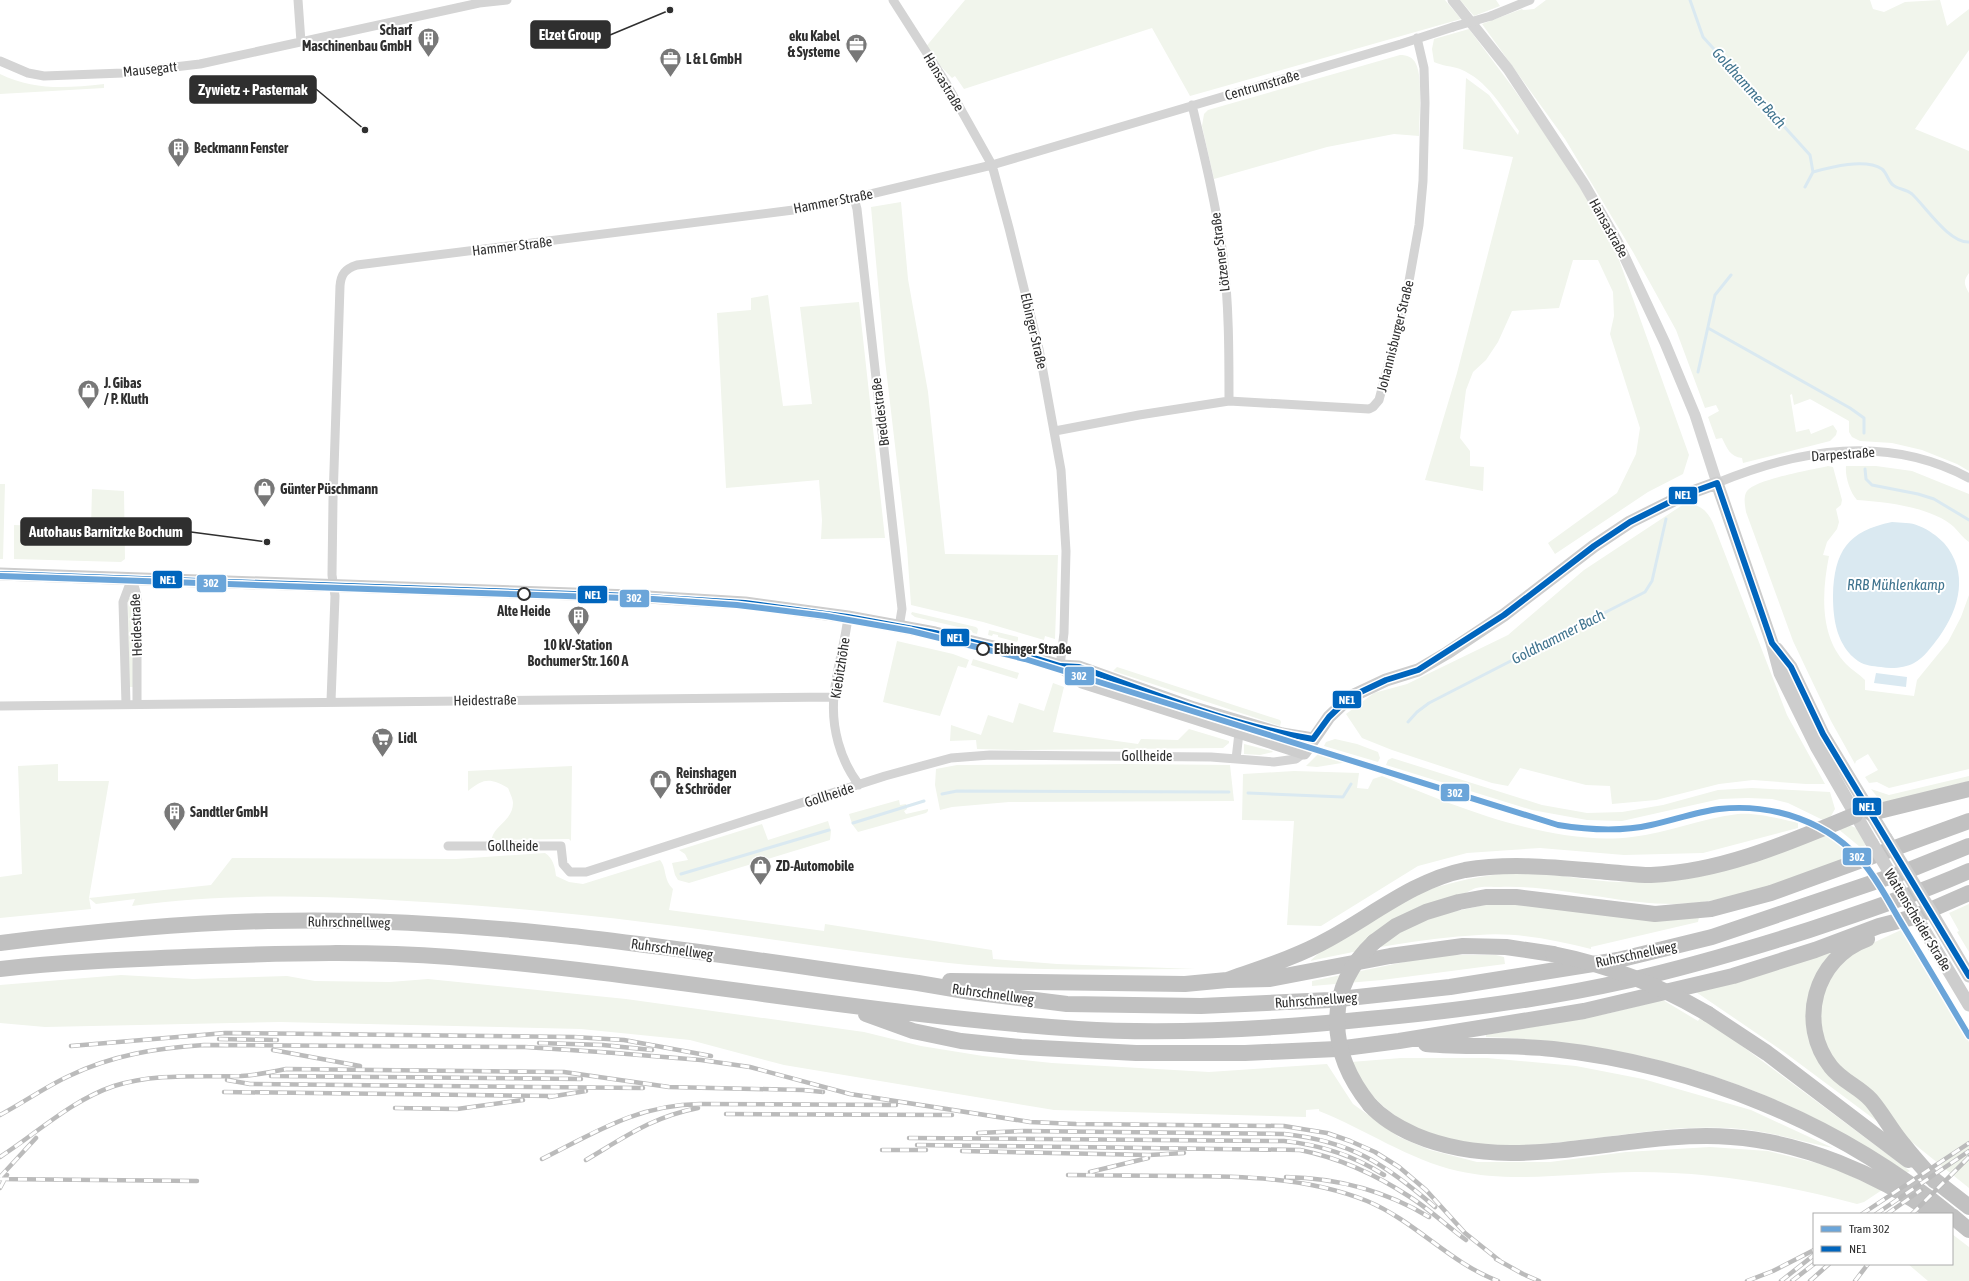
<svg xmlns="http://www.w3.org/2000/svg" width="1969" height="1281" viewBox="0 0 1969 1281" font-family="'Asap Condensed',sans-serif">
  <rect width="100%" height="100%" fill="#fff"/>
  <path fill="#f1f5ec" d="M965,0h480l16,19 -271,77 -38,-68 -188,61 -9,-13 -3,2 -28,-29z
    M1460,0h36l4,6 -26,10z
    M1546,0h324l3,9 11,3 21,-10 35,-2 7,26 22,-17v41l-54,79 54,22v122c-6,8 -5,11 0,20v178l-12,-7 -35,-14 -30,-7 -32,-2 -8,-4 -3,-5v-11l-39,-22 -16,6 -2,-11 -2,1 6,37 13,-3 2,5 22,-9 4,6 -1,4 -6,6 -87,22 -1,-5c-12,-1 -15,-10 -20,-20l-6,1 -8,-22 11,-6 -3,-6 -11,3 -29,-78 -43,-78 -68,-113 -83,-115 40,-15 1,1 11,-1z
    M1469,29l42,56 39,56 36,56 32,60 71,198 -6,19 -35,18 -93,62 -7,-11 69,-50 19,-39 4,-26 -30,-94 4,-18 -1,-24 -15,-32h-25l-14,48 -47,3 -14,31 -12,18 -13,12 -7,18 -6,48 10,13v15l14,1 -1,24 -58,-11 32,-107 56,-216 -50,-8 3,-71 23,17 29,40 1,-4c-16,-23 -32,-51 -59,-62 -8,-3 -18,-3 -26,-7l-2,-13 2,-10z
    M1400,55c7,0 13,2 16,9 7,14 3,55 3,72l-25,-2 -67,13 -113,32 -12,-53 2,-12 4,-4z
    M0,74c35,17 67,14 104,10v4l-104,6z
    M901,202l7,77 20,113 17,162 113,1 -3,84 -10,-3 -1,4 -61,-18 -72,-17 -4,-57 -22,-188 -14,-153z
    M768,295l15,111 29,-2 -12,-97 59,-5 26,236 -64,1 1,-19 -3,-40 -93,8 -9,-175 34,-3v-12z
    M1828,466l5,1 9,33 -1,5 -5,4 3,13 -2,7 -10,13 -4,13 6,1c-7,35 -10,80 17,108 6,6 13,10 19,16v10l49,6 3,-16 31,-38 13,-25 8,-22v174l-80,19 -12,-6 -8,1 -4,-6 13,-7 -10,-16 -12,7 -1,3 -24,-43 -38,-80 -47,-129c-1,-7 -3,-15 1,-21 9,-12 65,-21 81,-25z
    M1846,466h30l36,5 57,23v48c-6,-4 -10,-10 -15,-15 -22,-20 -68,-25 -97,-27 -7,-8 -12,-23 -11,-34z
    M0,484h5l-2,75h-3z
    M92,489l32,2 1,68 -4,3 -107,-3v-34l77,3z
    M1684,504c15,-1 23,6 29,19l74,192 38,69h-19l-53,-4 -34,4 -63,16 -44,4 -2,-18 -24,-1 -66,-17 -12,18 -16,-3 -100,-33 -30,-12 -16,-24 28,-21 33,-9 101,-49 76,-65z
    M128,598h4c-2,30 2,59 1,89h-4z
    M912,612l64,15 2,2 -1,5 -4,-1 -2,-3 -56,-13 -4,-3z
    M989,630l29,7v3l-1,2 -19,-5v-2l-5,-1 -1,2 -4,-1z
    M897,641l56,13 16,6 -3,8 -8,-2 -18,50 -57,-14z
    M973,659l46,14 -2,6 -46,-14z
    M1117,667l163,53 1,2 -1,4 -167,-55z
    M1053,683l11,4 -11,45 85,12 3,-5 37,1 11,-11 40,12v2l-6,5 -204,2 -42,-1 -1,-9 -26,1 1,-16 30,10 7,-20 25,8 6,-20 25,8z
    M1335,739l22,5 21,8 2,6 -2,4 -54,-16 2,-4z
    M1244,744l28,7 1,1 -13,3 -16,-1z
    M1319,753l29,9 -31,5 -11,-1z
    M1392,758l150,47 45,8 35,-1 41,-7 55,-15 34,-2 78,4 5,17 -4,7 -6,5 -37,-18 -16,-4 -24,-1 -28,1 -98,22 -35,-1 -55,-10 -146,-45 2,-5z
    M58,764v17h51l-20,117 122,-13 21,-27 224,1 89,-6c8,5 10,14 11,23l13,6 14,2 77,-24c7,8 3,19 13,29l-4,21 155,21 1,-7 167,26 1,9 64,5 139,5c-82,0 -165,3 -247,-6 -100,-11 -199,-28 -298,-40 -93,-12 -185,-19 -278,-24 -80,-4 -162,-4 -241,7l3,-7 -39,5 -7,-6 2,11 -91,9v-41l22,-3 -4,-108z
    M1127,764l103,1 4,36 -225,1 -57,5 -12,3 -5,-25 1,-16 21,-4z
    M572,766l-1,75 -2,-2 -77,1c0,-13 21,-19 21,-37 0,-4 -3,-10 -5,-15 -18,-10 -24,-10 -40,3v-20z
    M1294,771l65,2 -2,15 11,1 5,-10 9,-3c71,30 172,71 250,61 36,-4 70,-19 106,-23 17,-2 43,5 60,9v5l-95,25 -79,2 -84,-7 -73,5 -49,13 -97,60 -34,-1 7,-104 -52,-1 1,-46z
    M1969,776v5l-87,22 -11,-14 18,6z
    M899,800l1,5 6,-1 1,5 -3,2 2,3 22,-5v2l-2,2 -68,19 -6,-8 -3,-10z
    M828,821l3,10 -1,9 -141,43 -11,-3 -3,-5 -3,-12 16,-3 -3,-6 -6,-4 83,-26 6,16z
    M1849,825l7,3 11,17 -7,2 -23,-19z
    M1827,835l26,22c-57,20 -116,46 -178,47 -59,0 -116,-19 -175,-17 -7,0 -17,-1 -24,1 -13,5 -34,21 -47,29l56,-12h45l169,12 -1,5 -107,25v2c-36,-9 -75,-17 -112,-14 -57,3 -113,14 -169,26l9,-8c37,-24 75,-53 118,-66 31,-9 66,-16 98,-14 28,2 56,8 84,9 74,2 141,-23 208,-47z
    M1969,904v48l-12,-20 2,-1 -10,-18z
    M1901,930l68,112v146l-66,-53 -68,-74 -10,-19 -5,-18v-19l9,-25 22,-27z
    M1834,951l-20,29 -7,23 -1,22 76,100 -98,-73 -88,-60z
    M1451,955h45l8,2 1,7 -123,16 -70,6v-5l102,-21z
    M121,975l72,4 94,-3 28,5 75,1 38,-3 198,20 238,33 57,14 62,10 69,7 157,9 118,-8 26,40 46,33 31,13 47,12h73l76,-10 84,-5 58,4 61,15 53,24 -18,12 -7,2c-76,-20 -143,-32 -221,-32 -58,0 -121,12 -178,-1 -49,-11 -93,-42 -139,-60v-2l-13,1v7l-252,-7 -270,-45 -94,-25 -109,-11 -301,-7 -235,5 -45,-4v-38z
    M1663,1000l35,21 2,-3 30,19 180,134 -4,2c-40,-24 -80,-51 -123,-70 -94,-42 -195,-63 -297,-66v-2l120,-21z
    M1401,1058h86l89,8 67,13 108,31 82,38c-28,-6 -55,-14 -83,-18 -20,-3 -43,-3 -63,-2 -102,5 -241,53 -319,-37 -7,-8 -12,-19 -17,-29z
    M1952,1234l17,13v34h-41l-20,-17h44z"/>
  <path fill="#dae9f1" d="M1892,522c9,1 19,0 27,4 10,4 18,10 25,17 25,29 16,65 -5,94 -7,9 -15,21 -25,26 -9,5 -23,6 -33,4 -9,-1 -15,-1 -23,-6 -21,-15 -25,-41 -25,-65 1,-45 15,-65 59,-74z
    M1876,673l31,4 -1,10 -32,-4z"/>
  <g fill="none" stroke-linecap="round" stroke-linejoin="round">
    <path stroke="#dae9f1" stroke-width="3" d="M1690,0l13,37 107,118 3,17 -8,15
      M1813,172c18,-5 52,-14 69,-3 5,4 6,12 11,16 4,4 13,4 19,9 14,13 37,49 57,48
      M1708,328l142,80 14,10v15
      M1698,372l17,-77 16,-20
      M1865,469l1,10 6,6 46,9 16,5 35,21
      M1408,722l9,-10 12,-9 216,-111 7,-11 14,-62
      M1248,793l95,4 8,-13
      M942,794l15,-3 272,1
      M853,823l71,-22
      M681,874l148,-44"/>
    <path stroke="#d4d4d4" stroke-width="9" d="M298,0l3,42
      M893,0l53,83 46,82 17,63 30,121 22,121 5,81 -2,82 -4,33
      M1491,16l39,-16
      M0,61l28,12 16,3 79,-3 77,-9 279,-61 28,-3
      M1192,105c12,50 24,99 31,150 6,48 6,97 6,146
      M854,198l3,11 45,400 -3,18
      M1055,431l84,-16 90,-14 140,8 4,-2 6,-7 27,-102 13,-73 4,-44 2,-78 -1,-35 -7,-30
      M1717,483c82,-34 170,-49 252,-5
      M132,578l5,18v108
      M848,617c-3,27 -12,53 -14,79 -3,31 6,64 25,89
      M331,701l4,-105 -3,-21 1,-75 7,-214c1,-12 5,-17 17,-21l444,-56 53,-11 138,-33 409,-121 52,-17
      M126,704l-3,-102 9,-24
      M0,706l833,-9
      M1236,759l3,-26
      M448,846h113l2,18 7,8h16l299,-96 66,-18 39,-3 221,2 63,5 22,-3 8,-6"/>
    <path stroke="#d4d4d4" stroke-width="11" d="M1453,0l55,69 76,115 33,57 48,102 30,72 22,68"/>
    <path stroke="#cdcdcd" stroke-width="13" d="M0,574l631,22 114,7 103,14 87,16 83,20 42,13 19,1 115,41 88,26 31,5
      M1777,649l14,18 32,67 63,104
      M1060,666l22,16 222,71 25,-36 21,-20 36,-17 32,-10 29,-17 57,-38 90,-69 36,-24 54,-27 33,-12 55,160 8,30 37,75 55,95
      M1933,915l36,61
      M1923,928l46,77"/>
    <path stroke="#c1c1c1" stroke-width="16" d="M1871,813l98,-24
      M1867,939c-53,19 -70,85 -36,128 11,14 28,20 40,33 12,14 20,30 32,44 10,13 21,25 32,37
      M1374,942l22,-16 30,-14 33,-10 27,-5h30l139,17 56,-5 60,-16 198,-72
      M0,943c89,-11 178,-20 268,-22 218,-6 435,32 650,62l53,9 96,12 134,2 129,-6 120,-13 168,-27 94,-23 192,-65 65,-26
      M0,969c70,-8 140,-10 210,-13 80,-3 160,-5 240,1 210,17 418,58 628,72 96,6 194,0 290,-10 86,-8 173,-19 258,-38 62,-14 123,-32 183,-51 54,-18 108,-36 160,-59
      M1227,980c34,-12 70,-23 102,-41 44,-24 86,-59 136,-69 47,-8 96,-2 143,2 14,1 29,3 43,3 71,-3 139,-33 204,-60
      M950,981l235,3 42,-4 43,-1 120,-23 73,-10 43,1 47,7
      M866,1014l47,17 48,10 60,6 115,6h109l92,-4 62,-8 185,-30 149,-35 82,-26 64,-24 35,-9 55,-24
      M1708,1014l59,39 141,107
      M1426,1044c42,4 85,0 127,5 143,16 284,73 396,165
      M1370,1105c12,13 29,23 45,30 101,43 211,-6 316,2 72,5 146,37 204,77
      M1928,1175l41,32
      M1952,1216l17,14"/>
    <defs>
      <path id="rail" d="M219,1039l58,1
        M539,1043l64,2 49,5
        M71,1046l154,-13 349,4 50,3 87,16
        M273,1050l87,16
        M271,1076l310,3
        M227,1080l23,4 95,1 298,3
        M224,1092l330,4
        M549,1097l37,-6
        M395,1108l62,1 66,-9
        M726,1114l226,1
        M0,1115c23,-12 45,-28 69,-39 43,-21 88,-28 135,-31l321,2 90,6 86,7 49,7 100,27 180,28 46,2 208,2 18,3 25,4 23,8 25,11 24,15 27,23 39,43 35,28
        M978,1133l46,-2 260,3c67,7 101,30 151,73
        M909,1138l375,3c37,4 69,14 100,34
        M917,1145l383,5c40,8 75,24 110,47 19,12 37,29 56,43
        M882,1150h44
        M962,1151l187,4 35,-2
        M0,1157c37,-24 72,-57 114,-71 41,-13 84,-9 127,-10 15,-1 31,-4 45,-7l278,3 105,15 134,3 20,2
        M542,1159c54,-27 95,-54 158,-55l196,1
        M586,1160c39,-23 66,-43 112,-52
        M1090,1172l58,-14
        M1068,1175c36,0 72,1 109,1 62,0 131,1 190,25 48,20 83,62 131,80
        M0,1177l36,-39
        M1286,1177c51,1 100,14 143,40
        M0,1179l197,2
        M0,1188l7,-13
        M1862,1214l107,-71
        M1876,1214l93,-63
        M1887,1214l34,-24
        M1912,1214l57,-57
        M1496,1259l27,15 16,7
        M1747,1281l26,-10 41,-21
        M1781,1281l33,-26
        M1792,1281l22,-17
        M1810,1281l19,-17
        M1855,1281l13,-17"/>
    </defs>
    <use href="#rail" stroke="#bbb" stroke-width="4.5"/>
    <use href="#rail" stroke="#fff" stroke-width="3" stroke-dasharray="9" stroke-linecap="butt"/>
    <path stroke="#d4d4d4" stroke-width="9" d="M1453,27l38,-11"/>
    <path stroke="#cdcdcd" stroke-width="13" d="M1886,838l47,77
      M1872,843l51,85"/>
    <path stroke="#c1c1c1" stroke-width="16" d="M1553,954c56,11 106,31 155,60
      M1370,1105c-42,-52 -47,-115 4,-163"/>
    <defs>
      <path id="bus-1" d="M0,574l631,22 114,7 103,14 87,16 83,20 42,13 19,1c76,27 154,59 234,72l16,-22 21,-20 36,-17 32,-10 86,-55 90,-69 36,-24 54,-27 33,-12 55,160 19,24 32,67 146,242"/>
    </defs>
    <use href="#bus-1" stroke="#fff" stroke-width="9"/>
    <use href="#bus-1" stroke="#0065bd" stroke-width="6"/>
    <defs>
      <path id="tram-1" d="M0,576l653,23 84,6 89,11 85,15 114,28 533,166c31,5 62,7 93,0 23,-5 45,-13 68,-16 55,-6 111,13 146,56 16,20 27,43 40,64 22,36 43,72 64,107"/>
    </defs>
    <use href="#tram-1" stroke="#fff" stroke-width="9"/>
    <use href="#tram-1" stroke="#6ba5d9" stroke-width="6"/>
  </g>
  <defs>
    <symbol id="building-pin" viewBox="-11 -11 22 30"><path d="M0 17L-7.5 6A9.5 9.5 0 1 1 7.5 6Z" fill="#787878" stroke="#fff"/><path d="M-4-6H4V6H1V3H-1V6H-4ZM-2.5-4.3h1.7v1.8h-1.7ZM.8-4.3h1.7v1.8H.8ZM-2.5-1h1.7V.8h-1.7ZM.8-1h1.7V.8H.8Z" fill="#fff"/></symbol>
    <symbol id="office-pin" viewBox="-11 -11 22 30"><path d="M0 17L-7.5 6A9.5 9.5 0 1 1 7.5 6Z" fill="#787878" stroke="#fff"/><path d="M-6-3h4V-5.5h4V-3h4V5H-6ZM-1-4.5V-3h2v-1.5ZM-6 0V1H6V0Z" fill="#fff"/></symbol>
    <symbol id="shop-pin" viewBox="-11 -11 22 30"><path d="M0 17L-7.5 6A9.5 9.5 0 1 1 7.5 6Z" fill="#787878" stroke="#fff"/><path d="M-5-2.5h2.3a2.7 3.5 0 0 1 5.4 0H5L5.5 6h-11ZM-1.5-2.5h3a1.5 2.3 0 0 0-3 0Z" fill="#fff"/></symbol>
    <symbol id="supermarket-pin" viewBox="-11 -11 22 30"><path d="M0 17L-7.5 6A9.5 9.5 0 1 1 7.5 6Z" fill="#787878" stroke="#fff"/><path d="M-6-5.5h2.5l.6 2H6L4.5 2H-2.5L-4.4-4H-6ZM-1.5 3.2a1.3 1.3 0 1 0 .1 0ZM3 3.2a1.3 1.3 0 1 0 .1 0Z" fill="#fff"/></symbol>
  </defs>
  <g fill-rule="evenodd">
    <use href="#building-pin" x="416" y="26" width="25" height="34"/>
    <use href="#office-pin" x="844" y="32" width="25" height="34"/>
    <use href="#office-pin" x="658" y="46" width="25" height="34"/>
    <use href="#building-pin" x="166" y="136" width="25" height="34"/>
    <use href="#shop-pin" x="76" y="378" width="25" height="34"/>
    <use href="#shop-pin" x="252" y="476" width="25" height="34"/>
    <use href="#building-pin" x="566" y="604" width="25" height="34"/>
    <use href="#supermarket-pin" x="370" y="726" width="25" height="34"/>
    <use href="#shop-pin" x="648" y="768" width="25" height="34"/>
    <use href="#building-pin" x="162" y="800" width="25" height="34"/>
    <use href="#shop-pin" x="748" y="854" width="25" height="34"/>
  </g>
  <g fill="#fff" stroke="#2f2f2f" stroke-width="2">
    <circle cx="524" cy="594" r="6"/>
    <circle cx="983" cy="649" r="6"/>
  </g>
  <g text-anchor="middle" stroke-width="4" stroke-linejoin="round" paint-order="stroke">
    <g font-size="14" font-weight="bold" fill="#2f2f2f" stroke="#fff" text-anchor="start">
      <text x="412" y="35" text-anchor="end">Scharf<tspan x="412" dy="16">Maschinenbau GmbH</tspan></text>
      <text x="840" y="41" text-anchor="end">eku Kabel<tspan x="840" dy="16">&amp; Systeme</tspan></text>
      <text x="686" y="64">L &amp; L GmbH</text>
      <text x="194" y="153">Beckmann Fenster</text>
      <text x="104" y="388">J. Gibas<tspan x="104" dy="16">/ P. Kluth</tspan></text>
      <text x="280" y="494">Günter Püschmann</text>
      <text x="578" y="650" text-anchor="middle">10 kV-Station<tspan x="578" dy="16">Bochumer Str. 160 A</tspan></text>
      <text x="398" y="743">Lidl</text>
      <text x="676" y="778">Reinshagen<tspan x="676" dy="16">&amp; Schröder</tspan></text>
      <text x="190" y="817">Sandtler GmbH</text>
      <text x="776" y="871">ZD-Automobile</text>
    </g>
    <g font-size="14" fill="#2f2f2f" stroke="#fff">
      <text transform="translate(150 69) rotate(-6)" y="5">Mausegatt</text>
      <text transform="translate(944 82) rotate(59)" y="5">Hansastraße</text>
      <text transform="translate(1262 85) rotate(-16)" y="5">Centrumstraße</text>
      <text transform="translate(833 201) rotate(-11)" y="5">Hammer Straße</text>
      <text transform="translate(1609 228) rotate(61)" y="5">Hansastraße</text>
      <text transform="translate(512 246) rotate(-7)" y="5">Hammer Straße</text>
      <text transform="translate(1220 252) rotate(-97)" y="5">Lötzener Straße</text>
      <text transform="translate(1034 331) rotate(77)" y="5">Elbinger Straße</text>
      <text transform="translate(1395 336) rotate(-76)" y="5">Johannisburger Straße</text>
      <text transform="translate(880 412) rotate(-97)" y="5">Breddestraße</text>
      <text transform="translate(1843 454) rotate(-4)" y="5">Darpestraße</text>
      <text transform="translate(136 625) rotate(-92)" y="5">Heidestraße</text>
      <text transform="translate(840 668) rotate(-81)" y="5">Kiebitzhöhe</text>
      <text transform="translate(485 700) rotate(-1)" y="5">Heidestraße</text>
      <text x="1147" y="761">Gollheide</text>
      <text transform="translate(829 795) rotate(-18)" y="5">Gollheide</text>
      <text x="513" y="851">Gollheide</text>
      <text transform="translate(1918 920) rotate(59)" y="5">Wattenscheider Straße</text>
      <text transform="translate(349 922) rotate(1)" y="5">Ruhrschnellweg</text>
      <text transform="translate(672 949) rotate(8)" y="5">Ruhrschnellweg</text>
      <text transform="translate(1636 954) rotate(-12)" y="5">Ruhrschnellweg</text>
      <text transform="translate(993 994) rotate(8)" y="5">Ruhrschnellweg</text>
      <text transform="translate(1316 1000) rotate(-4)" y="5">Ruhrschnellweg</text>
    </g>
    <g font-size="14" font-weight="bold" fill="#2f2f2f" stroke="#fff">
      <text x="524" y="616">Alte Heide</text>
      <text x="994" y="654" text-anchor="start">Elbinger Straße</text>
    </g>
    <g font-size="15" font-style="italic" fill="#3f738e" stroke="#fff">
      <text transform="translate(1749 88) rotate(48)" y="5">Goldhammer Bach</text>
      <text x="1896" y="590">RRB Mühlenkamp</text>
      <text transform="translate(1558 637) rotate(-27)" y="5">Goldhammer Bach</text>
    </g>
  </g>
  <path fill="none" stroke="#2f2f2f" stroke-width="1.5" d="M670 10L610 35M365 130L316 89M267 542L191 532"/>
  <g fill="#2f2f2f" stroke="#fff" stroke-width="1.5">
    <circle cx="670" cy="10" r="4"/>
    <circle cx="365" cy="130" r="4"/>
    <circle cx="267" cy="542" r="4"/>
  </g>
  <g fill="#2f2f2f" stroke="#2f2f2f" stroke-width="1.5">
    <rect x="531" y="21" width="79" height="27" rx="4"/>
    <rect x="190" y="76" width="126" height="27" rx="4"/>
    <rect x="21" y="518" width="170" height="27" rx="4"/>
  </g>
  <g font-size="15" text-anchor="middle" font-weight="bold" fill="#fff">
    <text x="570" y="40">Elzet Group</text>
    <text x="253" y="95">Zywietz + Pasternak</text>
    <text x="106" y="537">Autohaus Barnitzke Bochum</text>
  </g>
  <g stroke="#fff" stroke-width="1.5">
    <rect x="1668" y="486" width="30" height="19" rx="4" fill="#0065bd"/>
    <rect x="152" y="570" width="31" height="19" rx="4" fill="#0065bd"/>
    <rect x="196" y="574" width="31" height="19" rx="4" fill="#6ba5d9"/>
    <rect x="577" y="585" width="31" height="19" rx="4" fill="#0065bd"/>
    <rect x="619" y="589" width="31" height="19" rx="4" fill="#6ba5d9"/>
    <rect x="940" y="628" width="30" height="19" rx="4" fill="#0065bd"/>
    <rect x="1064" y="666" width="31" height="20" rx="4" fill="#6ba5d9"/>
    <rect x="1332" y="690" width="30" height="19" rx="4" fill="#0065bd"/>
    <rect x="1440" y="783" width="30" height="19" rx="4" fill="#6ba5d9"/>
    <rect x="1852" y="797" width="30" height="19" rx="4" fill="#0065bd"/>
    <rect x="1842" y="847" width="30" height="19" rx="4" fill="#6ba5d9"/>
  </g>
  <g font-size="11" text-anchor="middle" font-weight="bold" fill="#fff">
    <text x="1683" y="499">NE1</text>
    <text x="168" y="584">NE1</text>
    <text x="211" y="587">302</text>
    <text x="593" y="599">NE1</text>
    <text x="634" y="602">302</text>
    <text x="955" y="642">NE1</text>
    <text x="1079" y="680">302</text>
    <text x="1347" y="704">NE1</text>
    <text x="1455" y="797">302</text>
    <text x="1867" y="811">NE1</text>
    <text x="1857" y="861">302</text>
  </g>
  <rect x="1813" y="1213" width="140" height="52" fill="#ffffff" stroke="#acacac"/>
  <rect x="1821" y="1226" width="20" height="6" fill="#6ba5d9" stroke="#acacac"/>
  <text x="1849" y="1233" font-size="12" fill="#2f2f2f">Tram 302</text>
  <rect x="1821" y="1246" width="20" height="6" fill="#0065bd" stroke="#acacac"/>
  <text x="1849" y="1253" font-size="12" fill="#2f2f2f">NE1</text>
</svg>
